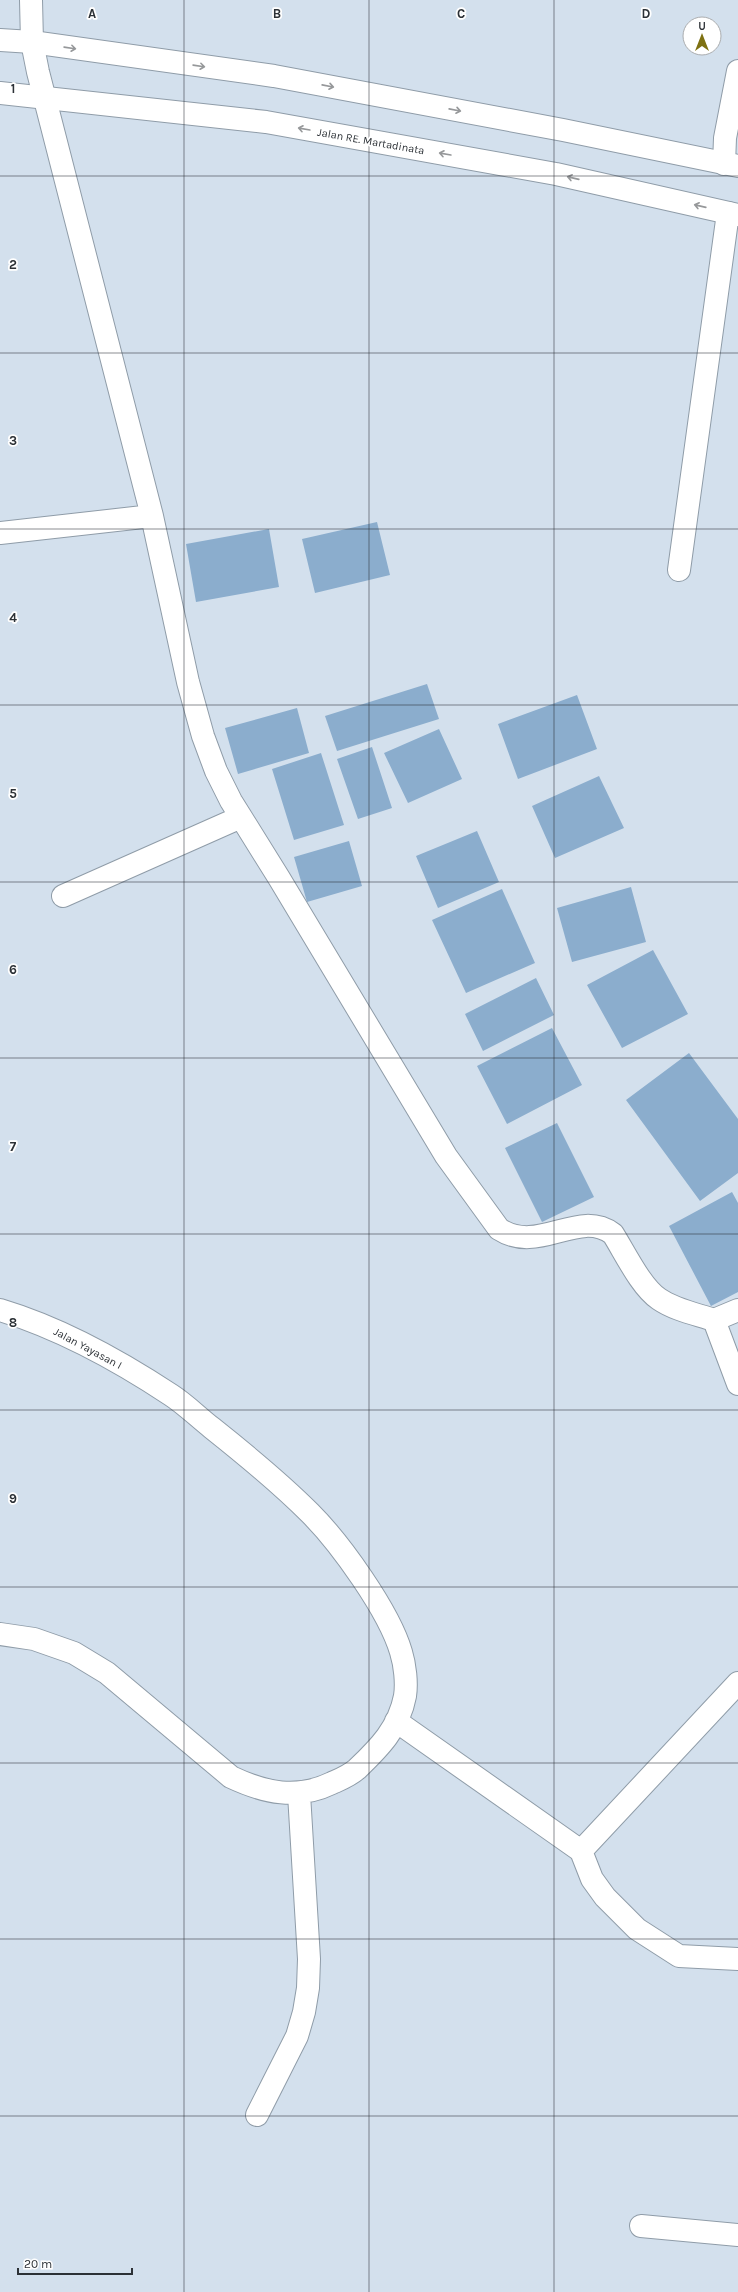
<svg xmlns="http://www.w3.org/2000/svg" width="738" height="2292" viewBox="0 0 738 2292" font-family="Karla,sans-serif">
  <rect width="100%" height="100%" fill="#d3e0ed"/>
  <path fill="#8badcd" d="M377,522l13,53 -75,18 -13,-54z
    M269,529l10,58 -83,15 -10,-58z
    M427,684l12,35 -102,32 -12,-35z
    M577,695l20,54 -79,30 -20,-55z
    M297,708l12,45 -71,21 -13,-46z
    M439,729l23,50 -54,24 -24,-50z
    M372,747l20,61 -34,11 -21,-60z
    M321,753l23,72 -50,15 -22,-71z
    M599,776l25,52 -69,30 -23,-52z
    M477,831l22,51 -61,26 -22,-52z
    M349,841l13,45 -55,16 -13,-45z
    M631,887l15,55 -74,20 -15,-54z
    M502,889l33,74 -69,30 -34,-73z
    M653,950l35,64 -66,34 -35,-63z
    M536,978l18,37 -71,36 -18,-37z
    M552,1028l30,57 -75,39 -30,-58z
    M689,1053l49,66v54l-38,28 -74,-101z
    M557,1123l37,74 -52,25 -37,-74z
    M732,1192l6,11v89l-27,14 -42,-80z"/>
  <g fill="none" stroke-linecap="round" stroke-linejoin="round">
    <defs>
      <path id="minor" d="M31,0l1,42 6,30 114,444 36,166 15,54 13,35 15,30 48,77 167,278 53,73c40,26 79,-21 114,5 12,19 28,53 46,65 16,11 37,15 55,21l24,-10
        M724,164l1,-26 13,-67
        M0,533l152,-17
        M679,570l49,-357
        M63,896l178,-79
        M0,1310c60,18 118,50 171,85 14,9 27,22 41,33 34,27 67,54 98,85 30,30 79,98 91,139 4,13 6,31 4,44 -6,32 -26,52 -48,73 -8,7 -16,10 -25,14 -35,17 -67,10 -101,-6l-124,-104 -33,-20 -40,-14 -34,-5
        M714,1320l24,64
        M738,1683l-157,168 11,28 13,18 32,32 42,27 59,3
        M396,1721l185,130
        M257,2115l40,-79 7,-24 4,-24 1,-29 -10,-165
        M641,2226l97,9"/>
      <path id="highway" d="M0,40l32,2 242,34 289,54 175,36
        M0,93l266,29 290,52 182,41"/>
    </defs>
    <use href="#minor" stroke="#8f9ca8" stroke-width="24"/>
    <use href="#highway" stroke="#8f9ca8" stroke-width="24"/>
    <use href="#minor" stroke="#fff" stroke-width="22"/>
    <use href="#highway" stroke="#fff" stroke-width="22"/>
  </g>
  <defs><path id="oneway-shaft" d="M-6 0H5M1.5-3L5.5 0L1.5 3" fill="none" stroke-width="1.6" stroke-linecap="round" stroke-linejoin="round"/></defs>
  <g stroke="#96989a">
    <use href="#oneway-shaft" transform="translate(70 48) rotate(8)"/>
    <use href="#oneway-shaft" transform="translate(199 66) rotate(8)"/>
    <use href="#oneway-shaft" transform="translate(328 86) rotate(11)"/>
    <use href="#oneway-shaft" transform="translate(455 110) rotate(11)"/>
    <use href="#oneway-shaft" transform="translate(304 129) rotate(-170)"/>
    <use href="#oneway-shaft" transform="translate(445 154) rotate(-170)"/>
    <use href="#oneway-shaft" transform="translate(573 178) rotate(-167)"/>
    <use href="#oneway-shaft" transform="translate(700 206) rotate(-167)"/>
  </g>
  <path fill="none" stroke="#2c3136" stroke-width="1" stroke-opacity="0.55" d="M184,0v2292M369,0v2292M554,0v2292M0,176h738M0,353h738M0,529h738M0,705h738M0,882h738M0,1058h738M0,1234h738M0,1410h738M0,1587h738M0,1763h738M0,1939h738M0,2116h738"/>
  <g text-anchor="middle" stroke-width="3.5" stroke-linejoin="round" paint-order="stroke">
    <g font-size="11" fill="#2c3136" stroke="#fff">
      <text transform="translate(371 141) rotate(10)" y="4">Jalan RE. Martadinata</text>
      <text transform="translate(88 1348) rotate(28)" y="4">Jalan Yayasan I</text>
    </g>
  </g>
  <g font-size="13" text-anchor="middle" font-weight="bold" fill="#2c3136" stroke="#fff" stroke-width="3.5" stroke-linejoin="round" paint-order="stroke">
    <text x="92" y="18">A</text>
    <text x="277" y="18">B</text>
    <text x="461" y="18">C</text>
    <text x="646" y="18">D</text>
    <text x="13" y="93">1</text>
    <text x="13" y="269">2</text>
    <text x="13" y="445">3</text>
    <text x="13" y="622">4</text>
    <text x="13" y="798">5</text>
    <text x="13" y="974">6</text>
    <text x="13" y="1151">7</text>
    <text x="13" y="1327">8</text>
    <text x="13" y="1503">9</text>
  </g>
  <g transform="translate(702 36)"><circle r="19" fill="#ffffff" stroke="#abadaf"/>
  <path d="M0-3L7 15L0 10L-7 15Z" fill="#7e7112"/>
  <text y="-6" font-size="11" font-weight="bold" text-anchor="middle" fill="#2c3136">U</text>
  </g>
  <path d="M18 2268v6h114v-6" fill="none" stroke="#2c3136" stroke-width="2"/>
  <text x="24" y="2268" font-size="12" fill="#2c3136" stroke="#ffffff" stroke-width="3" paint-order="stroke">20 m</text>
</svg>
